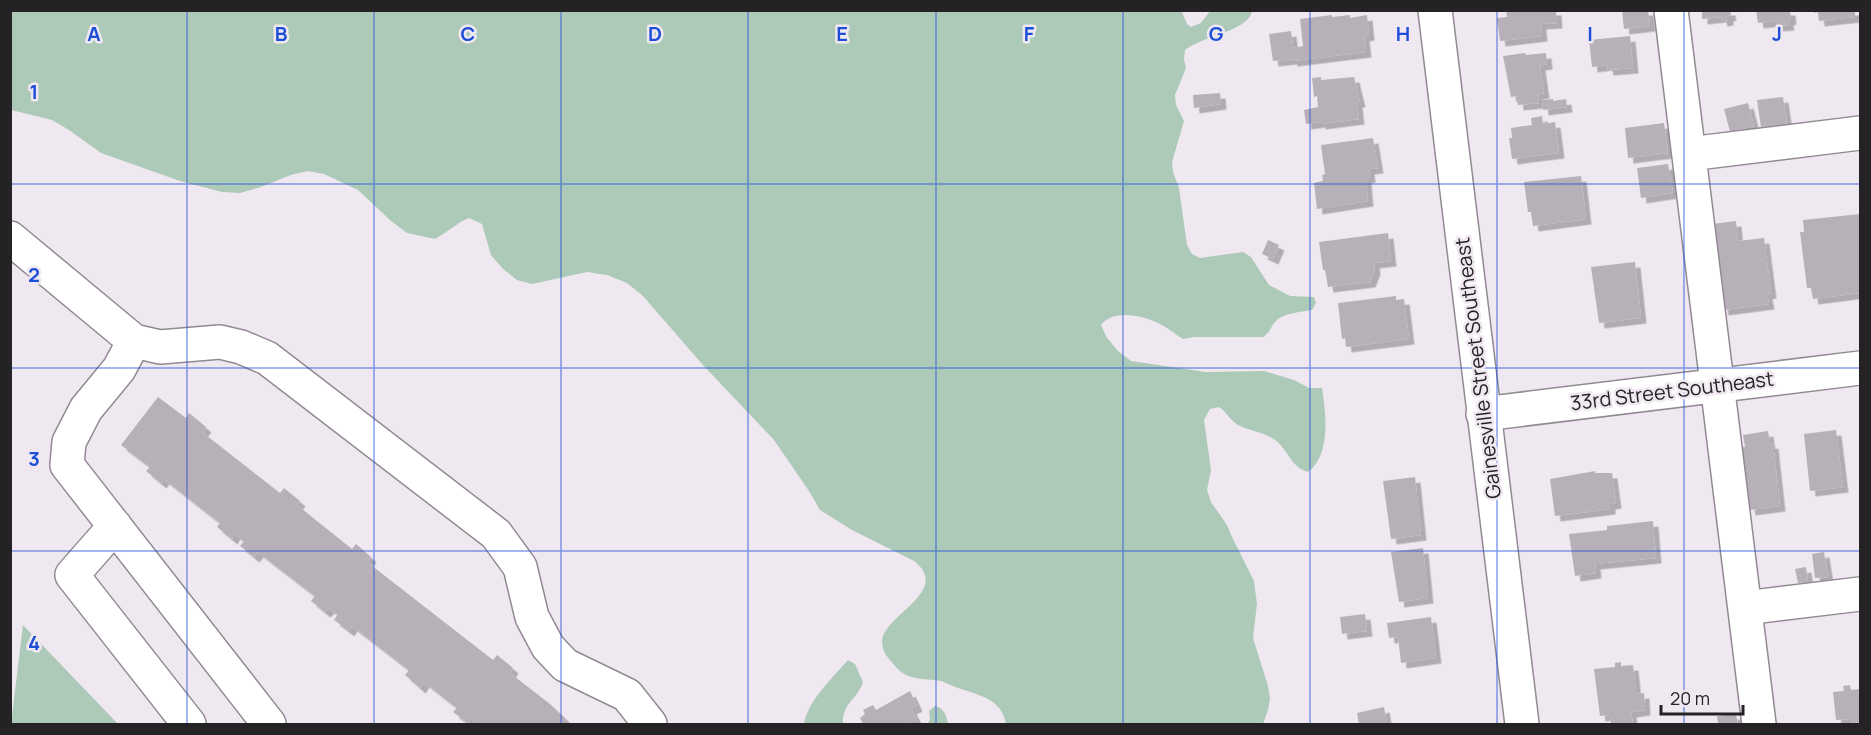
<svg xmlns="http://www.w3.org/2000/svg" width="1871" height="735" viewBox="0 0 1871 735" font-family="Manrope,sans-serif">
  <defs>
    <filter id="shadow"><feDropShadow dx="5.5" dy="5.5" stdDeviation="0" flood-color="#0004"/></filter>
  </defs>
  <rect width="100%" height="100%" fill="#f0e8f1"/>
  <path fill="#adcab8" d="M1181,10l6,14 4,3 10,-4 9,-12h42c-3,20 -50,25 -67,39l-1,9 2,9 -11,27 1,10 8,16 -12,41 1,10 6,16 8,57 5,9 8,4 43,-6 8,5 18,28 21,11 24,1 2,6 -4,7c-10,2 -30,3 -37,12 -5,6 -5,11 -12,15h-68l-12,2c-8,-5 -16,-12 -25,-16 -16,-8 -45,-14 -57,2l6,13 11,13 13,10 75,11 58,-1 30,9 15,8h13c4,25 9,67 -14,84 -17,-4 -20,-23 -33,-32 -11,-8 -24,-9 -35,-14 -9,-4 -13,-14 -21,-19l-9,2 -6,11 7,50 -4,20 4,12 16,23 5,12 22,44 3,23 -4,34 15,48 2,13 -2,11 -5,14h-257c-4,-25 -27,-29 -48,-36 -6,-2 -11,-5 -17,-7 -18,-3 -34,0 -46,-15 -6,-7 -13,-14 -13,-24 0,-27 71,-50 32,-81l-62,-31 -32,-20 -11,-19 -35,-51 -72,-76 -59,-68 -16,-13 -20,-8 -20,-3 -55,12 -15,-4 -14,-11 -12,-14 -9,-31 -13,-6c-14,6 -21,14 -34,21l-28,-6 -16,-12 -33,-31 -34,-16 -17,-3 -16,4 -33,13 -18,5 -18,-1 -42,-11 -79,-28 -32,-23 -17,-10 -41,-10v-99z
    M23,625l95,99h-107z
    M848,660l7,4 8,18c-6,18 -21,21 -20,42h-39c3,-22 29,-47 44,-64z
    M935,706c10,3 11,9 13,18h-21l3,-4 -1,-9z"/>
  <path fill="#b8b0b9" filter="url(#shadow)" d="M1506,10h50l1,13 -16,1 1,12 -42,5 -3,-23 10,-1z
    M1622,10h26l2,16 -26,3z
    M1702,10h28l1,5 -3,1v4l-6,1 -1,-4 -19,2z
    M1756,10h34l1,9 -3,1 1,5 -12,1 -1,-5 -18,2z
    M1814,10h41v7l-36,4 -1,-9 -4,1z
    M1332,15v2l18,-2v3l17,-3 2,20 -5,1 2,16 -74,9v-2l-19,2 -4,-27 22,-3 2,17 10,-2 -3,-27z
    M1630,36l3,32 -25,2 -1,-5 -15,2 -3,-27z
    M1525,53l1,2 20,-2 1,11 -7,1 4,28 -6,1 1,9 -21,2 -1,-9 -6,1 -8,-41z
    M1321,77v3l33,-3 6,25h-3l2,17 -39,5v-2l-14,2 -2,-14 14,-3 -1,-11 -3,1 -2,-19z
    M1220,93l1,11 -27,4 -1,-13z
    M1783,97l4,27 -26,3 -4,-27z
    M1553,99v2l13,-2 1,8 -24,3 -1,-10z
    M1748,103l6,23 -24,6 -6,-23z
    M1542,116l1,8 12,-2 4,31 -47,6 -3,-21h3l-1,-10 21,-3 -1,-7z
    M1664,123l4,30 -40,5 -3,-30z
    M1373,138l5,30 -9,1 1,8 -4,1 2,23 -51,8 -3,-26 9,-2 -1,-6 3,-1 -4,-29z
    M1668,164l5,29 -32,5 -4,-30z
    M1581,176l5,43 -53,7 -2,-14h-3l-4,-30z
    M1860,214v79l-47,6 -2,-11h-4l-7,-56h4l-1,-12z
    M1736,221l2,20 26,-3 7,55 -4,1 2,10 -46,6 -11,-86z
    M1388,233l3,28 -17,2 1,6 -5,13 -42,5 -3,-17h-2l-4,-28z
    M1268,240l11,5 -6,14 -11,-5z
    M1635,262l6,56 -42,5 -8,-56z
    M1396,296v4l8,-1 5,40 -63,8 -1,-9 -3,1 -4,-36z
    M158,397l28,21 3,-5 17,14 -4,5 78,61 4,-5 16,13 -3,4 55,44 4,-5 15,13 -4,5 126,98 4,-5 16,13 -3,5 40,31 19,18 -2,2h-88l-8,-5 -3,4 -15,-11 4,-4 -33,-26 -4,6 -15,-13 4,-5 -57,-44 -3,5 -15,-11 4,-6 -9,-6 -4,4 -14,-11 4,-5 -57,-44 -4,5 -14,-11 4,-5 -9,-7 -3,5 -15,-12 3,-4 -56,-44 -3,4 -15,-12 4,-4 -29,-22z
    M1836,430l7,57 -33,4 -6,-57z
    M1768,431l2,13 3,-1 7,63 -30,4 -8,-63h3l-2,-12z
    M1595,471v2h17l4,30 -6,1v5l-55,7 -5,-37z
    M1415,477l6,58 -30,4 -8,-58z
    M1653,521l3,37 -61,6 1,9 -21,3 -6,-42 38,-4v-4z
    M1423,548l5,50 -29,4 -8,-50z
    M1824,552l4,25 -13,1 -3,-24z
    M1806,567l2,15 -10,1 -3,-14z
    M1365,614l2,17 -25,3 -2,-17z
    M1431,617l5,41 -35,5 -3,-26 -9,1 -2,-15z
    M1621,662v4l12,-1 3,29 8,-1 1,17 -14,2 2,12h-22l-1,-9 -10,1 -6,-47 21,-2v-4z
    M1850,685l1,5 9,-1 -1,33 -6,1 -3,-4 -14,1 -3,-28 11,-1 -1,-5z
    M910,691l7,15 -6,3 6,11 -8,4h-46l-3,-6 5,-4 -2,-4 10,-5 3,5z
    M1384,707l3,17h-28l-2,-11z
    M1736,714l2,10h-20l-1,-8z"/>
  <g fill="none" stroke-linecap="round" stroke-linejoin="round">
    <defs>
      <path id="minor" d="M1435,10l87,714
        M1671,10l88,714
        M1689,154l171,-21
        M10,238l124,103 26,6 60,-5 21,5 26,11 229,176 24,33 12,50 16,30 17,18 62,30 23,29
        M134,341l-15,28 -33,40 -17,33 -2,23 202,259
        M1483,414l377,-46
        M115,526l-43,49 117,149
        M1745,608l115,-14"/>
    </defs>
    <use href="#minor" stroke="#928a93" stroke-width="36"/>
    <use href="#minor" stroke="#fff" stroke-width="33"/>
  </g>
  <path fill="none" stroke="#1d4ed8" stroke-width="1.5" stroke-opacity="0.55" d="M187,10v714M374,10v714M561,10v714M748,10v714M936,10v714M1123,10v714M1310,10v714M1497,10v714M1684,10v714M10,184h1850M10,368h1850M10,551h1850"/>
  <g text-anchor="middle" stroke-width="5" stroke-linejoin="round" paint-order="stroke">
    <g font-size="20" fill="#252225" stroke="#f0e8f1">
      <text transform="translate(1478 368) rotate(-97)" y="7">Gainesville Street Southeast</text>
      <text transform="translate(1672 391) rotate(-7)" y="7">33rd Street Southeast</text>
    </g>
  </g>
  <g font-size="20" text-anchor="middle" font-weight="bold" fill="#1d4ed8" stroke="#f0e8f1" stroke-width="5" stroke-linejoin="round" paint-order="stroke">
    <text x="94" y="41">A</text>
    <text x="281" y="41">B</text>
    <text x="468" y="41">C</text>
    <text x="655" y="41">D</text>
    <text x="842" y="41">E</text>
    <text x="1029" y="41">F</text>
    <text x="1216" y="41">G</text>
    <text x="1403" y="41">H</text>
    <text x="1590" y="41">I</text>
    <text x="1777" y="41">J</text>
    <text x="34" y="99">1</text>
    <text x="34" y="282">2</text>
    <text x="34" y="466">3</text>
    <text x="34" y="650">4</text>
  </g>
  <rect width="1871" height="735" fill="none" stroke="#252225" stroke-width="24"/>
  <path d="M1661 705v9h82v-9" fill="none" stroke="#252225" stroke-width="3"/>
  <text x="1670" y="705" font-size="18" fill="#252225" stroke="#f0e8f1" stroke-width="4.5" paint-order="stroke">20 m</text>
</svg>
